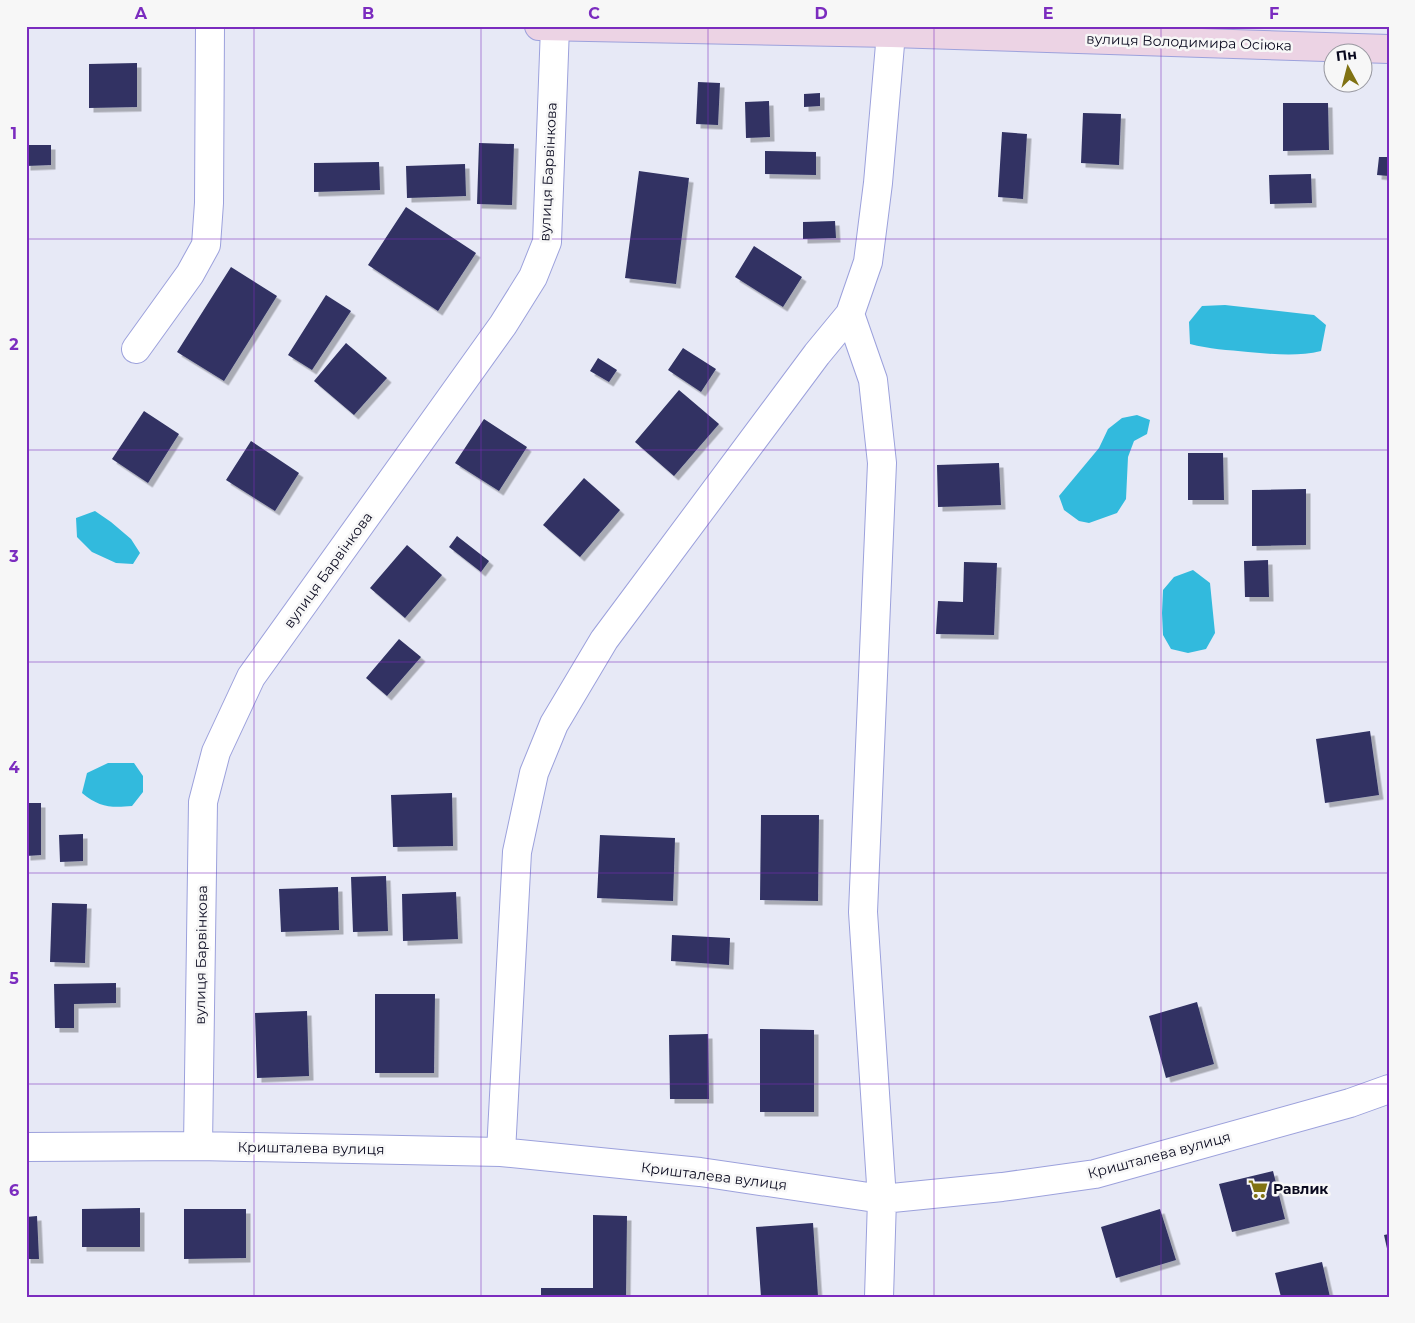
<svg xmlns="http://www.w3.org/2000/svg" width="1415" height="1323" viewBox="0 0 1415 1323" font-family="Montserrat,sans-serif">
  <defs>
    <filter id="shadow"><feDropShadow dx="4.5" dy="4.5" stdDeviation="0" flood-color="#0004"/></filter>
  </defs>
  <rect width="100%" height="100%" fill="#e7e9f6"/>
  <path fill="#32badd" d="M1225,305l89,10 12,10 -5,26c-24,6 -49,3 -73,1 -20,-2 -39,-3 -58,-8l-1,-22 13,-16z
    M1137,415l13,5 -3,14 -13,7 -6,16 -2,42 -9,14 -28,10 -10,-2 -15,-11 -5,-14 40,-48 9,-19 14,-11z
    M95,511l16,11 20,17 9,14 -7,11 -17,-1 -24,-11 -15,-15 -1,-19z
    M1193,570l17,13 5,50 -9,16 -18,4 -17,-4 -8,-14 -1,-22 1,-23 11,-13z
    M108,763h26l9,13v16l-11,14c-22,2 -33,1 -50,-13l5,-20z"/>
  <path fill="#303263" filter="url(#shadow)" d="M137,63v44l-48,1v-44z
    M698,82l22,1 -2,42 -22,-1z
    M820,93v13l-16,1v-13z
    M769,101l1,36 -24,1 -1,-36z
    M1283,103h45l1,47 -46,1z
    M1083,113l38,1 -2,51 -38,-2z
    M1002,132l25,2 -4,65 -25,-2z
    M479,143l35,1 -2,61 -35,-1z
    M26,145h25v20l-25,1z
    M765,151l51,1v23l-51,-1z
    M1379,157h10v19l-12,-1z
    M379,162l1,28 -66,2v-29z
    M465,164l1,32 -59,2 -1,-32z
    M639,171l50,7 -13,106 -51,-6z
    M1311,174l1,29 -42,1 -1,-29z
    M406,207l70,46 -38,58 -70,-46z
    M835,221l1,17 -33,1v-17z
    M754,246l48,31 -19,30 -48,-30z
    M231,267l46,29 -53,85 -47,-29z
    M326,295l25,16 -39,59 -24,-15z
    M346,343l41,35 -33,37 -40,-34z
    M683,348l33,21 -15,23 -33,-22z
    M598,358l19,12 -8,12 -19,-11z
    M679,390l40,34 -45,52 -39,-34z
    M144,411l35,23 -31,49 -36,-24z
    M484,419l43,28 -28,44 -44,-28z
    M251,441l48,32 -24,38 -49,-31z
    M1188,453h35l1,47h-36z
    M999,463l2,42 -63,2 -1,-42z
    M584,478l36,32 -40,47 -37,-32z
    M1306,489v56l-54,1v-56z
    M457,536l32,25 -8,11 -32,-25z
    M407,545l35,30 -37,43 -35,-30z
    M1268,560l1,37h-24l-1,-36z
    M964,562l33,1 -3,72 -58,-1 2,-33 25,1z
    M399,639l22,18 -34,39 -21,-18z
    M1370,731l9,64 -54,8 -9,-64z
    M452,793l1,53 -60,1 -2,-52z
    M26,803h15v52l-15,1z
    M761,815h58l-1,86 -58,-1z
    M83,834v27l-23,1 -1,-27z
    M600,835l75,3 -2,63 -76,-3z
    M386,876l2,55 -35,1 -2,-55z
    M338,887l1,43 -58,2 -2,-43z
    M456,892l2,47 -55,2 -1,-47z
    M52,903l35,1 -2,59 -35,-1z
    M672,935l58,3 -1,27 -58,-4z
    M116,983v20l-42,1v24h-19l-1,-44z
    M375,994h60l-1,79h-59z
    M1197,1002l17,62 -48,14 -17,-62z
    M307,1011l2,65 -52,2 -2,-65z
    M760,1029l54,1v82h-54z
    M708,1034l1,65h-39l-1,-64z
    M1273,1171l12,48 -53,13 -13,-48z
    M140,1208v39h-58v-38z
    M184,1209h62v49l-62,1z
    M1160,1209l16,51 -60,18 -15,-51z
    M593,1215l34,1 -1,81h-85v-9h52z
    M37,1216l2,43h-13v-42z
    M813,1223l5,73 -57,1 -5,-70z
    M1389,1234v19h-1l-4,-18z
    M1322,1262l8,35h-49l-6,-24z"/>
  <g fill="none" stroke-linecap="round" stroke-linejoin="round">
    <defs>
      <path id="street" d="M850,314l23,66 9,83 -19,449 19,287 -3,98
        M136,349l54,-75 16,-29 3,-42 1,-177
        M198,1146l5,-344 13,-50 35,-75 252,-352 30,-48 14,-35 8,-215
        M26,1147l172,-1 303,6 199,20 182,27 120,-12 93,-13 255,-71 39,-14
        M501,1152l16,-300 17,-79 20,-49 50,-84 213,-286 33,-40 18,-52 10,-79 13,-150"/>
      <path id="secondary" d="M539,26l352,7 498,16"/>
    </defs>
    <use href="#street" stroke="#9ca1dc" stroke-width="30"/>
    <use href="#secondary" stroke="#9ca1dc" stroke-width="30"/>
    <use href="#street" stroke="#fff" stroke-width="28"/>
    <use href="#secondary" stroke="#ecd3e4" stroke-width="28"/>
  </g>
  <path fill="none" stroke="#7b2cbf" stroke-width="1" stroke-opacity="0.55" d="M254,26v1271M481,26v1271M708,26v1271M934,26v1271M1161,26v1271M26,239h1363M26,450h1363M26,662h1363M26,873h1363M26,1084h1363"/>
  <defs>
    <symbol id="supermarket-bare" viewBox="-9 -9 18 18"><path d="M-6-5.5h2.5l.6 2H6L4.5 2H-2.5L-4.4-4H-6ZM-1.5 3.2a1.3 1.3 0 1 0 .1 0ZM3 3.2a1.3 1.3 0 1 0 .1 0Z" fill="#807213" stroke="#f7f7f7" stroke-width="2.5" paint-order="stroke"/></symbol>
  </defs>
  <g fill-rule="evenodd">
    <use href="#supermarket-bare" x="1244" y="1175" width="28" height="28"/>
  </g>
  <g text-anchor="middle" stroke-width="5" stroke-linejoin="round" paint-order="stroke">
    <g font-size="14" fill="#09091e" stroke="#f7f7f7">
      <text transform="translate(1189 42) rotate(2)" y="5">вулиця Володимира Осіюка</text>
      <text transform="translate(548 172) rotate(-87)" y="5">вулиця Барвінкова</text>
      <text transform="translate(328 570) rotate(-54)" y="5">вулиця Барвінкова</text>
      <text transform="translate(201 955) rotate(-89)" y="5">вулиця Барвінкова</text>
      <text transform="translate(311 1148) rotate(1)" y="5">Кришталева вулиця</text>
      <text transform="translate(1159 1155) rotate(-15)" y="5">Кришталева вулиця</text>
      <text transform="translate(714 1176) rotate(7)" y="5">Кришталева вулиця</text>
    </g>
    <g font-size="14" font-weight="bold" fill="#09091e" stroke="#f7f7f7" text-anchor="start">
      <text x="1273" y="1194">Равлик</text>
    </g>
  </g>
  <rect width="1415" height="1323" fill="none" stroke="#f7f7f7" stroke-width="55"/>
  <g transform="translate(1348 68) rotate(353)"><circle r="24" fill="#f7f7f7" stroke="#9898a0"/>
  <path d="M0-4L9 19L0 12L-9 19Z" fill="#807213"/>
  <text y="-8" font-size="14" font-weight="bold" text-anchor="middle" fill="#09091e">Пн</text>
  </g>
  <rect x="28" y="28" width="1360" height="1268" fill="none" stroke="#7b2cbf" stroke-width="2"/>
  <g font-size="16" text-anchor="middle" font-weight="bold" fill="#7b2cbf">
    <text x="141" y="19">A</text>
    <text x="368" y="19">B</text>
    <text x="594" y="19">C</text>
    <text x="821" y="19">D</text>
    <text x="1048" y="19">E</text>
    <text x="1274" y="19">F</text>
    <text x="14" y="139">1</text>
    <text x="14" y="350">2</text>
    <text x="14" y="562">3</text>
    <text x="14" y="773">4</text>
    <text x="14" y="984">5</text>
    <text x="14" y="1196">6</text>
  </g>
</svg>
